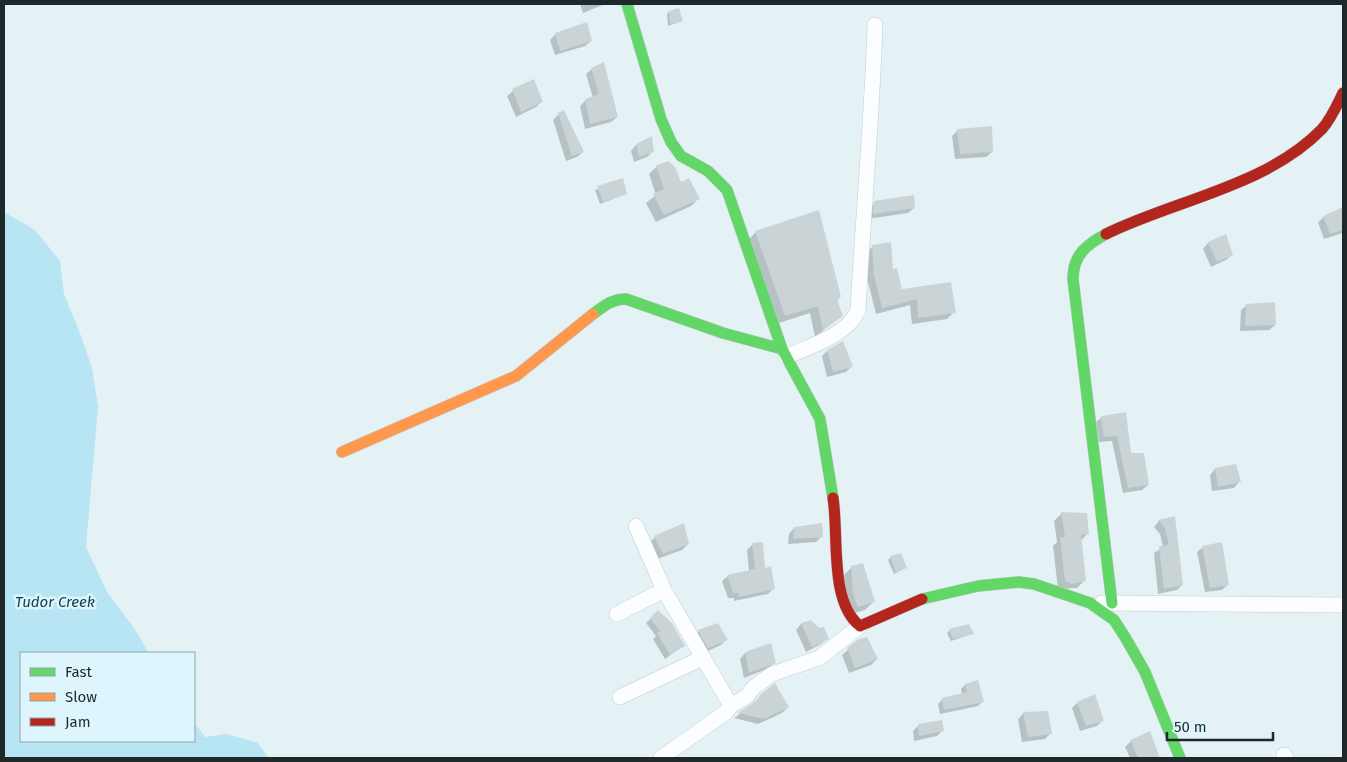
<svg xmlns="http://www.w3.org/2000/svg" width="1347" height="762" viewBox="0 0 1347 762" font-family="'Fira Sans',sans-serif">
  <rect width="100%" height="100%" fill="#e4f2f6"/>
  <path fill="#b7e5f3" d="M4,212l31,18 25,31 4,33 16,39 12,35 6,39 -12,140 21,45 27,36 15,25h-128v88h173v-19l11,15 22,-3 31,9 11,15h-265z"/>
  <path fill="#0003" d="M580,4h25l-22,9z
    M669,12l13,9 -14,5 -1,-12z
    M556,34l35,7 -6,5 -30,9 -5,-15z
    M592,69l25,48 -6,5 -26,7 -5,-23 6,-6 7,-2 -7,-24z
    M513,91l29,10 -6,6 -20,10 -9,-21z
    M559,114l24,38 -6,5 -11,4 -13,-41z
    M958,130l34,22 -6,5 -31,2 -3,-23z
    M636,145l17,6 -6,6 -13,5 -3,-11z
    M657,166l41,33 -7,7 -35,16 -10,-19 10,-8 -7,-21z
    M622,180l4,14 -26,10 -5,-14z
    M875,203l39,5 -6,5 -40,6 1,-11z
    M1342,209l1,24 -19,6 -6,-17 6,-5z
    M756,232l84,65 -4,4 6,14 -27,22 -5,-24 -34,11 -28,-84z
    M1225,236l7,19 -6,5 -15,7 -8,-18 5,-6z
    M873,246l19,25 9,19 53,22 -7,7 -35,5 -2,-19 -34,9 -8,-32 -2,-29z
    M1247,305l28,20 -6,5 -29,1 1,-21z
    M827,351l25,15 -6,6 -19,5 -5,-21z
    M1125,413l5,41 18,31 -6,5 -19,3 -11,-52 -13,1 -3,-20 6,-5z
    M1215,469l24,13 -5,6 -22,3 -2,-16z
    M1062,513l25,21 -6,7 4,39 -8,8 -19,1 -5,-43 4,-4 -3,-21z
    M1174,518l8,67 -5,5 -19,4 -4,-41 9,-6 -3,-13 -6,-7 5,-6z
    M794,528l27,9 -5,5 -28,2 1,-10z
    M655,537l33,7 -6,6 -25,9 -8,-16z
    M753,544l20,45 -5,5 -34,7v-3h-6l-6,-17 6,-5 21,-5 -2,-21z
    M1203,547l25,37 -6,6 -17,2 -8,-40z
    M891,557l14,11 -11,6 -6,-14z
    M852,567l22,34 -9,9 -15,4 -7,-38z
    M658,612l26,33 -19,14 -12,-20 3,-3 -10,-13z
    M811,621l16,17 -6,6 -15,8 -10,-22 5,-6z
    M950,630l22,4 -21,7 -4,-8z
    M699,631l27,9 -5,5 -18,8 -10,-16z
    M860,640l17,19 -6,6 -22,8 -7,-18z
    M745,653l29,9 -5,6 -25,10 -4,-19z
    M965,685l18,16 -5,5 -38,8 -2,-10 4,-4 20,-5 -1,-6z
    M761,695l27,12 -6,6 -24,11 -24,-6 20,-14z
    M1077,703l26,17 -6,6 -17,5 -8,-23z
    M1024,713l27,20 -6,6 -23,3 -4,-23z
    M919,725l24,5 -6,6 -23,5 -1,-10z
    M1149,733l10,25h-29l-5,-11 6,-6z"/>
  <path fill="#cad4d7" d="M679,8l4,13 -13,3 -1,-13z
    M587,22l5,19 -32,10 -5,-18z
    M604,62l14,55 -28,7 -5,-25 14,-5 -8,-26z
    M534,79l9,23 -22,10 -9,-23z
    M564,110l20,42 -12,4 -14,-43z
    M992,126l1,26 -33,2 -3,-25z
    M652,136l2,16 -15,5 -3,-13z
    M669,161l6,6 6,15 8,-4 11,21 -36,16 -11,-21 11,-5 -8,-24z
    M623,178l4,16 -24,8 -6,-16z
    M914,195l1,13 -42,6 1,-13z
    M1343,207v23l-13,4 -7,-18z
    M819,210l22,87 -4,2 6,17 -20,14 -5,-24 -33,10 -30,-85z
    M1226,234l7,21 -16,7 -9,-20z
    M891,242l2,27 4,-1 5,21 49,-7 5,31 -38,5 -1,-19 -35,9 -8,-33 -2,-30z
    M1275,302l1,23 -31,1 1,-22z
    M843,341l10,26 -20,5 -6,-22z
    M1126,412l5,41h13l5,32 -21,3 -11,-52 -13,1 -3,-21z
    M1236,464l5,18 -23,5 -3,-19z
    M1061,512l26,1 2,22 -8,-1 5,47 -14,3 -7,-3 -5,-44h5z
    M1175,516l8,69 -19,4 -5,-43 10,-1 -4,-17 -7,-8z
    M684,523l5,21 -26,10 -9,-18z
    M822,523l1,14 -30,2 1,-12z
    M763,542l2,26 6,-2 4,23 -37,8 1,-4h-6l-6,-18 28,-6 -3,-26z
    M1222,542l7,43 -19,3 -8,-42z
    M901,553l6,15 -11,4 -6,-16z
    M863,563l12,39 -17,5 -5,-13 -2,-28z
    M658,610l14,13 13,23 -15,9 -13,-22 3,-2 -10,-13z
    M811,620l8,8 5,-1 5,12 -17,8 -11,-24z
    M718,623l10,17 -20,8 -10,-18z
    M969,624l5,10 -21,5 -4,-10z
    M867,637l11,22 -23,9 -8,-20 12,-9z
    M771,643l5,20 -27,10 -4,-21z
    M978,680l6,22 -40,8 -2,-12 25,-6 -2,-8z
    M775,683l14,24 -25,12 -26,-6 19,-13 4,-6z
    M1095,694l9,27 -18,5 -9,-24z
    M1048,711l4,23 -24,3 -5,-25z
    M942,720l2,11 -25,5 -1,-12z
    M1150,731l10,27h-22l-8,-18z"/>
  <g fill="none" stroke-linecap="round" stroke-linejoin="round">
    <defs>
      <path id="street" d="M786,357c25,-12 59,-20 72,-46 5,-96 14,-190 17,-286
        M636,526l28,64 67,116 16,-10 7,-9 18,-13 47,-16 41,-32
        M1102,603l241,2
        M617,614l47,-24
        M620,697l82,-39
        M1284,755l2,3
        M661,758l64,-45 6,-7"/>
      <path id="fast" d="M627,4l34,115 10,23 10,14 27,15 19,19 55,159 38,70 13,79
        M1106,234c-20,11 -33,21 -33,45l39,324
        M593,314c11,-8 19,-15 33,-15l97,34 59,16
        M922,599l56,-13 41,-4 15,2 56,19 24,17 11,17 20,35 35,86"/>
      <path id="slow" d="M342,452l174,-76 77,-62"/>
      <path id="jam" d="M1106,234c69,-34 161,-48 216,-105 9,-10 15,-24 21,-36
        M833,498c6,37 -4,104 27,128l62,-27"/>
    </defs>
    <use href="#street" stroke="#c2cdd0" stroke-width="16"/>
    <use href="#fast" stroke="#c2cdd0" stroke-width="12"/>
    <use href="#slow" stroke="#c2cdd0" stroke-width="12"/>
    <use href="#jam" stroke="#c2cdd0" stroke-width="12"/>
    <use href="#street" stroke="#fbfdfe" stroke-width="15"/>
    <use href="#fast" stroke="#63d668" stroke-width="11"/>
    <use href="#slow" stroke="#ff974d" stroke-width="11"/>
    <use href="#jam" stroke="#b3261e" stroke-width="11"/>
  </g>
  <g text-anchor="middle" stroke-width="5" stroke-linejoin="round" paint-order="stroke">
    <g font-size="15" font-style="italic" fill="#0f4351" stroke="#ddf6fd">
      <text x="55" y="607">Tudor Creek</text>
    </g>
  </g>
  <rect width="1347" height="762" fill="none" stroke="#1f292b" stroke-width="10"/>
  <rect x="20" y="652" width="175" height="90" fill="#ddf6fd" stroke="#91a4a9"/>
  <rect x="30" y="668" width="25" height="8" fill="#63d668" stroke="#91a4a9"/>
  <text x="65" y="677" font-size="15" fill="#1f292b">Fast</text>
  <rect x="30" y="693" width="25" height="8" fill="#ff974d" stroke="#91a4a9"/>
  <text x="65" y="702" font-size="15" fill="#1f292b">Slow</text>
  <rect x="30" y="718" width="25" height="8" fill="#b3261e" stroke="#91a4a9"/>
  <text x="65" y="727" font-size="15" fill="#1f292b">Jam</text>
  <path d="M1167 732v8h106v-8" fill="none" stroke="#1f292b" stroke-width="2.5"/>
  <text x="1174" y="732" font-size="15" fill="#1f292b" stroke="#ddf6fd" stroke-width="4" paint-order="stroke">50 m</text>
</svg>
